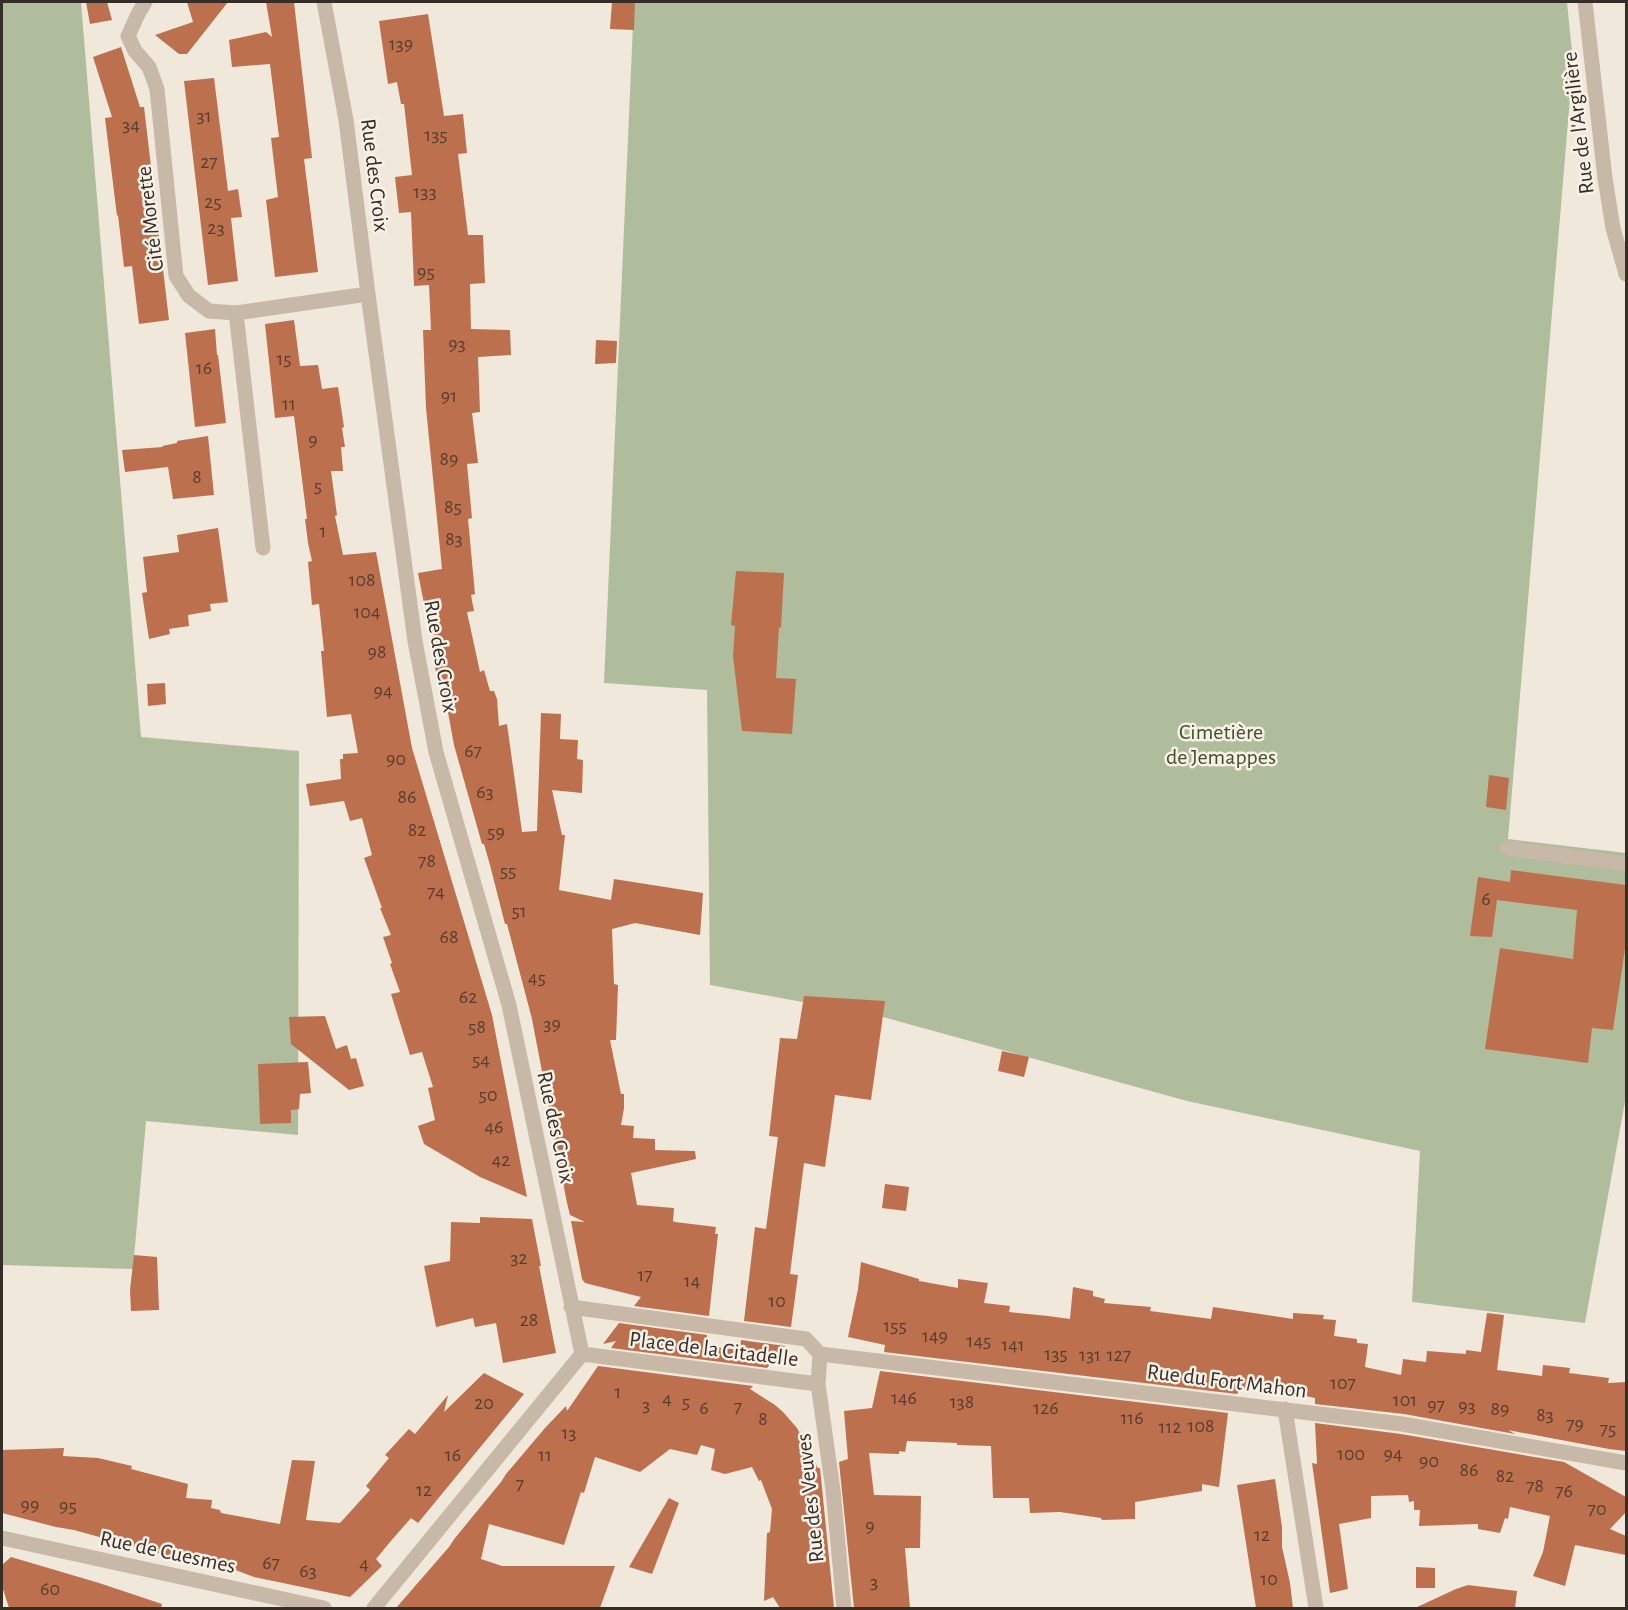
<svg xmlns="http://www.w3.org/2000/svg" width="1628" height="1610" viewBox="0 0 1628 1610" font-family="'Alegreya Sans',sans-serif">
  <rect width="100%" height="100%" fill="#f0e8db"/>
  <path fill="#b0bd9d" d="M2,2h79l60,735 158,14 -1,384 -152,-14 -13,148 -131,-4z
    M634,2h933l6,60 -65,777 118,14v243l-41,227 -173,-21 8,-151 -233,-50 -304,-84 -173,-32 -3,-295 -103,-7z"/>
  <path fill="#bc704d" d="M86,2h21l5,18 -22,4z
    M187,2h41l-41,52h-8l-24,-19 38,-13z
    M266,2h28l18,156 -8,1 14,113 -43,5 -9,-77 12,-3 -7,-59 8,-1 -9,-73 -38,3 -3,-27 37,-8 6,5z
    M612,2h23l-1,28 -24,-1z
    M428,14l16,102 19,-2 4,39 -9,1 10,81h15l2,48 -15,1 1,45 39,1 1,25 -33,2 2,55 -8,1 6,50 -11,1 5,54 -4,1 7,75 -4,1 3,16 -7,1 13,60 4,-2 6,21h4l3,8 2,27 8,-2 15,108 15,-1 4,-118 20,1 -1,25 18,1 -1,19 6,1 -1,33 -30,-3 10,45h3l-6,55 52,10 3,-21 89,14 -3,42 -65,-12 -23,6 2,55 4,1 -2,55h-6l11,54h3v14l-3,17 13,1 -1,12 22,1v11l40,1 1,8 -65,14 6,32 37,3 -1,13 2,1 41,5 -1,7h3l-9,82 -75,-10 7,-9 -56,-14 -3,-4 -11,-58 14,1 -15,-7 -3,-12 -35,-184 -25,-95h-2l-15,-59 -6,-21h-2l-28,-99 -11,-60 -4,1 -4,-19 4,-1 -8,-47h-4l-9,-46 24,-4 -16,-161 -3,-78h8l-2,-45 -15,1 -3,-74 -12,1 -4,-36 17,-2 -8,-71h-3l-4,-22 -9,2 -9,-63z
    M121,47l19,60h4l25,213 -30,4 -7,-58 -8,1 -6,-52 -1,1 -12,-98 7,-1 -19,-60z
    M214,78l14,113 10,-2 4,28 -11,1 7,63 -30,4 -24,-204z
    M294,320l6,46 18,-1 4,24 16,-2 6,40 -2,1 3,19h-4l2,24h-12l6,44 -2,1 8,39 33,-3 36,196 80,267 35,182 -47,-20 -56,-33 -6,-18 17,-6 -7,-32 5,-1 -11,-35 -12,3 -19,-61 9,-2 -10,-28 2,-1 -9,-26 8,-2 -11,-27h2l-18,-50 8,-3 -10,-37 -12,3 -6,-20 -34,5 -4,-22 35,-5 -1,-20h3v-5l15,-1 -7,-39 -24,3 -6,-66h3l-5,-47 -7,1 -4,-43 4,-1 -4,-18 -3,-24h2l-13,-103 -19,2 -10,-94z
    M215,329l2,26h1l8,68 -31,4 -10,-94z
    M596,340l21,1 -1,22 -21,1z
    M208,436l6,59 -41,4 -5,-32 -43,5 -3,-22 41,-3 -1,-1 15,-3v-2z
    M218,528l10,74 -18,2 1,7 -23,4 1,11 -20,3 1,5 -21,5 -7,-46 5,-1 -4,-35 36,-5 -2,-17z
    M736,571l48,2 -3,55 -2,-1 -3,51 20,1 -4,55 -50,-3 -9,-75 2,-30 -4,-1z
    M165,683l1,21 -18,2 -1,-22z
    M1489,775l20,3 -3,32 -20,-3z
    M1511,870l115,15v57l-13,88 -21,-2 -4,35 -103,-14 15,-101 73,11 4,-49 -80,-10 -5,37 -22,-1 8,-59 32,5z
    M804,996l81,5 -14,99 -36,-5 -10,72 -21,-4 -14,111 8,1 -7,52 -47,-6 11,-94 11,2 12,-92 -9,-1 11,-98 17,1z
    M325,1016l11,33 11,-4 4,14 5,-1 8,28 -15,4 -58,-46 -2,-27z
    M1002,1051l27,6 -5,20 -26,-6z
    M308,1062l3,31 -11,1 -1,15 -8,1v13l-31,1 -2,-60z
    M885,1184l24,3 -3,24 -24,-3z
    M480,1217l52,2 9,47h-2l17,87 -53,10 -7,-40 -21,4 -2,-9 -37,9 -12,-61 26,-5 1,-39 29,1z
    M134,1255l23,2 2,53 -28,1 -1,-21z
    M861,1262l58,17v2l39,7v-9l30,4 -4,20 26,3 -1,6 39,4 22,3 3,-32 20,4v5l12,3 -1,4 47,4 -1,4 61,8 2,-12 80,12v-6l31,2 -1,4 13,1 -2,16 23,3v4l11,1 -3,23 36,8 2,-16 23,3 1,-11 39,3v-4l15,2 6,-39 17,2 -7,55 45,6 1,-11 27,3 -1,5 40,5 -1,5 18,-1v69l-17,-2 -101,-19 7,4 -111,-20 -89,-10v-6l-14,-3 -1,-3 -14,1 -45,-6 -4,7 -353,-42 1,-7 -37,-8 10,-48z
    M619,1323l88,12 -1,11 34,4 1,-10 44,6 -18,22 -156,-20 5,-7 -13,3z
    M598,1366l155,20 -3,3 25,16 8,7 14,16 21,40h2l14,140h-54l-7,-11 -9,4 3,-68 3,-1 2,-23 -11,-29 -2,1 -7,-14 -27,7 -14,-4 4,-21 -14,-4 -4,10 -27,-6 -30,23 -45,-15 -11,36 -3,-1 -17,53 -75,-21 -8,35 21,7h113l-15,42h-204l53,-61 6,-9 46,-56 5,-8 39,-46 21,-22 1,5z
    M880,1371l348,42 -9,74 -17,-3v7l-67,11v17l-33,1 -1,-2 -41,-6 -30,1 -1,-15h-36l-2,-52 -34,-1v-2l-50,-2 -2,11 -6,-1v3l-30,-1 5,42 47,1 -1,52h-15l5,60h-56l-15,-146 9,-3 -4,-48 28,-3z
    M484,1373l40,21 -106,129 -7,-5 -21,24 -14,17 6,7 -32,31 -96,-20 -32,-12 -1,3 -49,-11 -98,-27 -18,-3 -54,-14v-63l62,-2 -1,8 35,2 34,8 -1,3 57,15 -2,14 26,2 -1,8 9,2 1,3 59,11 12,-64 23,1 -9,59 34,3 30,-33 -4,-4 23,-28 -4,-3 24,-26 6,5 33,-39 -4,17z
    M1315,1423l86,11 163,28 62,35v15l-16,17 16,7v19l-51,-10 -10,41 -32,-10 10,-24 7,-36 -40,-9 -2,12 -3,-1 -5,15 -22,-4v-5l-59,2 1,-16h-6v-9l-5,1 -1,-7 -37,1v22l-32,6 9,65 -18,4 -18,-130 5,1z
    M1275,1479l7,48v20l8,36 3,25h-37l-19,-123z
    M669,1498l10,5 -27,71 -23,-7z
    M11,1557l88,26 63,21 -1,4h-152l-7,-22v-21z
    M1416,1567l19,1v20h-19z
    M1468,1585l49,6 -2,17h-100l41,-19z"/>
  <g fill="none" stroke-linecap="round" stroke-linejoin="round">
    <path stroke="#c7b8a8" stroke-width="15" d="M145,2l-7,12 -10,22 7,15 14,16 8,22 19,187 13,20 20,15 27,2 27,235
      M324,2l22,118 22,174 47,347 21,111 73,253 73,349
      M1585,2l20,176 8,50 13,46
      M236,313l132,-19
      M1507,848l119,16
      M571,1307l235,32 14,15 -2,30 15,106 11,118
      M582,1354l236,30
      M820,1354l582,70 224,39
      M1285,1409l31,199
      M374,1608l208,-254"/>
    <path stroke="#c7b8a8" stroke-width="15" d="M2,1538l322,70"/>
  </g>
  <g text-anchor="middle" stroke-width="5" stroke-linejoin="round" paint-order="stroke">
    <g font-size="20" fill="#563e31">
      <text x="401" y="50">139</text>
      <text x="204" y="122">31</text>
      <text x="131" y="131">34</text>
      <text x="436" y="141">135</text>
      <text x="209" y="168">27</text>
      <text x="425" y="198">133</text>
      <text x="213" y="208">25</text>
      <text x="216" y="234">23</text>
      <text x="426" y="278">95</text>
      <text x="457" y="350">93</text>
      <text x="284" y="365">15</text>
      <text x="204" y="374">16</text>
      <text x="449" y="402">91</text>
      <text x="289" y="410">11</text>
      <text x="313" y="446">9</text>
      <text x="449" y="465">89</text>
      <text x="197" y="483">8</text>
      <text x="318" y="492">5</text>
      <text x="453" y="513">85</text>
      <text x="323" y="537">1</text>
      <text x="454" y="545">83</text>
      <text x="362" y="586">108</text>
      <text x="367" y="618">104</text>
      <text x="377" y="658">98</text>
      <text x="383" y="697">94</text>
      <text x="473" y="757">67</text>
      <text x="396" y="765">90</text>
      <text x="485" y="798">63</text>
      <text x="407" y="803">86</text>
      <text x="417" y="836">82</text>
      <text x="496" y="838">59</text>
      <text x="427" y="867">78</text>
      <text x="508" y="877">55</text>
      <text x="436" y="898">74</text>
      <text x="1486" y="905">6</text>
      <text x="519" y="917">51</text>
      <text x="449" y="943">68</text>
      <text x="537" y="984">45</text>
      <text x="468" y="1003">62</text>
      <text x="552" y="1030">39</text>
      <text x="477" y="1033">58</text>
      <text x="481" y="1066">54</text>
      <text x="488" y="1101">50</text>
      <text x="494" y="1133">46</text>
      <text x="501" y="1166">42</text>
      <text x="519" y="1264">32</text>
      <text x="645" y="1281">17</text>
      <text x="692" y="1287">14</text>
      <text x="777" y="1307">10</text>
      <text x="529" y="1326">28</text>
      <text x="895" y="1332">155</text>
      <text x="935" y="1342">149</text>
      <text x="979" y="1347">145</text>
      <text x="1013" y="1351">141</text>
      <text x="1056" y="1360">135</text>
      <text x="1090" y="1361">131</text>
      <text x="1119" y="1361">127</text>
      <text x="1343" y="1389">107</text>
      <text x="618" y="1398">1</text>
      <text x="904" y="1404">146</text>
      <text x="667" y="1405">4</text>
      <text x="1405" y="1406">101</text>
      <text x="686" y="1408">5</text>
      <text x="962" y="1408">138</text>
      <text x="484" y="1409">20</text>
      <text x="646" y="1411">3</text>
      <text x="1436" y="1411">97</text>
      <text x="1467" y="1412">93</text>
      <text x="738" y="1413">7</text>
      <text x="704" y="1414">6</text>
      <text x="1046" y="1414">126</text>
      <text x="1500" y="1415">89</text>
      <text x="1545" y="1421">83</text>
      <text x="1132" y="1424">116</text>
      <text x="763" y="1425">8</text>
      <text x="1575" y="1430">79</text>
      <text x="1201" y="1432">108</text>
      <text x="1170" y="1433">112</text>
      <text x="1608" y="1435">75</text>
      <text x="569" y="1439">13</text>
      <text x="1351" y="1460">100</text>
      <text x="1393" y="1460">94</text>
      <text x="453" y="1461">16</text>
      <text x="545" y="1461">11</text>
      <text x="1429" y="1467">90</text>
      <text x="1469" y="1476">86</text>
      <text x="1505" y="1482">82</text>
      <text x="520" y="1490">7</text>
      <text x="1535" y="1492">78</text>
      <text x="424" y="1496">12</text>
      <text x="1564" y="1497">76</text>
      <text x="30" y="1511">99</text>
      <text x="68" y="1512">95</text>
      <text x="1597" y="1515">70</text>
      <text x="870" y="1532">9</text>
      <text x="1262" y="1541">12</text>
      <text x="271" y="1569">67</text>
      <text x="364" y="1570">4</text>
      <text x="308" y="1577">63</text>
      <text x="1269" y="1585">10</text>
      <text x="874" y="1588">3</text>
      <text x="50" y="1595">60</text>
    </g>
    <g font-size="22" fill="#342d28" stroke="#f8f1e7">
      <text transform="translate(1577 123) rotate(-97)" y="8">Rue de l'Argilière</text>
      <text transform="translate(376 175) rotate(83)" y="8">Rue des Croix</text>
      <text transform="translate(149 219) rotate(-97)" y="8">Cité Morette</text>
      <text transform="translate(442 656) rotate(80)" y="8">Rue des Croix</text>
      <text transform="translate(557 1127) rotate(78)" y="8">Rue des Croix</text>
      <text transform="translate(714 1348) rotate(7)" y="8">Place de la Citadelle</text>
      <text transform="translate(1227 1380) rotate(7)" y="8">Rue du Fort Mahon</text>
      <text transform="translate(809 1498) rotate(-96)" y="8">Rue des Veuves</text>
      <text transform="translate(168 1551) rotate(12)" y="8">Rue de Cuesmes</text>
    </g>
    <g font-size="22" fill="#41502e" stroke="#f8f1e7">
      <text x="1221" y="739">Cimetière<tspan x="1221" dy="25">de Jemappes</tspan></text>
    </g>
  </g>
  <rect width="1628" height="1610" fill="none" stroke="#342d28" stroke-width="6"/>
</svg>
